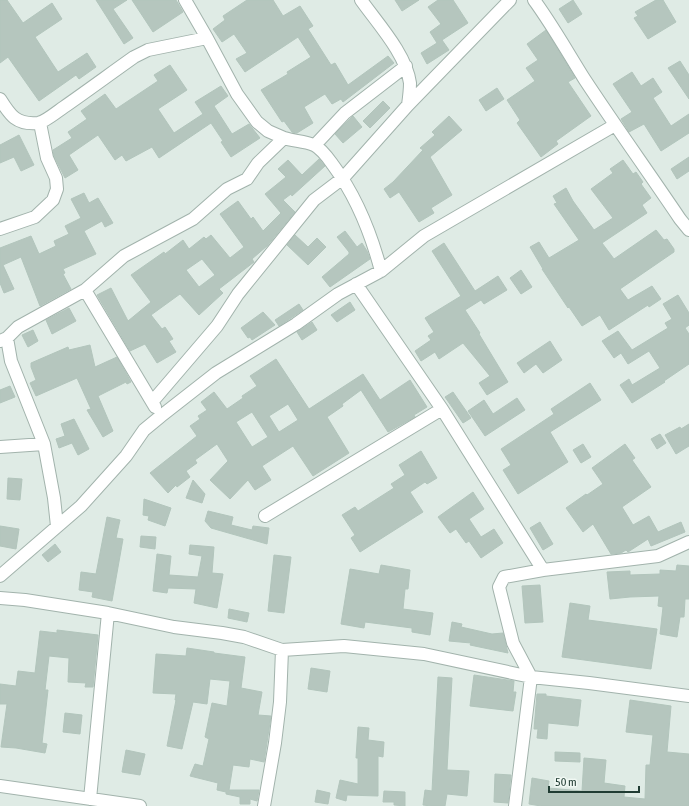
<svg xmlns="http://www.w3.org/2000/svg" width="689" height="806" viewBox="0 0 689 806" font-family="'Asap Condensed',sans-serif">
  <rect width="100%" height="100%" fill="#dfebe5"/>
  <path fill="#b5c6be" stroke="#b2c5bc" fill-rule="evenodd" d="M0,0h7l16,23 29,-20 10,16 -27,18 17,26 6,9 29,-19 9,14 -17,12 -3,-4 -37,26 -31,-44 -8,6z
    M96,0h31l-14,9 20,29 -9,6z
    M132,0h44l7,12 -30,20z
    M247,0h26l10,16 17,-10 13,20 -5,3 23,36 4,-2 13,22 40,-29 6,7 -51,39 -2,-3 -9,5 -7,-10 -21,13 9,16 -16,10 -5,-1 -8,-11 -2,1 -21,-32 27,-16 -1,-2 24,-15 -13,-20 -53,35 -9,-13 11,-6 -13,-19 -12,8 -9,-13 12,-9 -2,-4z
    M395,0h24l-17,11z
    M438,0h15l15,23 -26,17 7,10 -22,14 -6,-11 16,-10 -7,-11 11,-8 -13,-17z
    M573,0l9,14 -14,9 -9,-14z
    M656,0h7l13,22 -28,17 -14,-21 4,-2 -3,-4z
    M546,30l29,48 -7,4 23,34 -35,25 2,3 -17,13 -24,-34 3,-3 -13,-20 28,-19 -9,-13 12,-8 -11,-16z
    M680,61l9,14v24l-21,-31z
    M170,65l17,25 -29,19 16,24 29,-19 -8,-12 26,-16 7,10 -14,10 18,28 17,-10 11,14 -29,19 -10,-15 2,-1 -12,-18 -52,35 -7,-11 -26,14 -4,-6 -7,5 -17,-25 -29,20 9,15 -13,8 -11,-22 -1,-6 19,-12 -4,-6 19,-13 -6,-8 24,-17 11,15 42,-28 -4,-6z
    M632,72l9,14 12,-8 9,14 -9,6 18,28 18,-12v19l-28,18 -17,-27 -15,8 -8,-13 11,-7 -19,-28z
    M497,88l7,11 -18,12 -7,-11z
    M383,101l7,7 -20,20 -7,-7z
    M353,116l9,11 -19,16 -8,-9z
    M449,116l13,14 -32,27 22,38 -21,13 3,5 -15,9 -20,-30 -9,6 -6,-9 9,-7 30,-32 -3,-2 15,-13 -3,-3z
    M19,135l15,30 -13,6 -7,-14 -14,6v-18z
    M689,157v14l-12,8 -6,-10z
    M319,159l6,7 -33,30 -1,-2 -8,6 12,12 -28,34 -15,13 2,3 -35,27 4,4 -24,22 -19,-21 -29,21 11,14 3,-2 8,12 -4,2 7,11 -19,11 -12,-19 -15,7 -33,-56 14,-7 17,33 23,-19 -20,-27 33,-23 1,2 18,-14 6,9 15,-12 2,2 5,-4 19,23 14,-11 -24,-33 18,-13 13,18 2,-2 10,14 18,-18 -16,-19 21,-17 -8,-8 10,-9 14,15zM202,259l13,16 -16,12 -13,-17z
    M623,160l10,14 3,-2 7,10 -2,2 10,14 -9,7 5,8 -45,30 12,16 42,-29 8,10 3,-1 7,10v3l-54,37 8,11 24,-14 9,13 -12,8 -1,-2 -39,25 -9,-15 -18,11 -13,-19 -1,1 -26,-39h1l-13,-22 9,-5 10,16 30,-18 -25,-36 3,-1 -4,-7 13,-8 7,13 21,29 19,-12 -22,-29 22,-16 -3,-4z
    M84,193l5,10 9,-5 15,25 -8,4 -3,-6 -18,10 12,23 -33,15 2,4 -2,1 8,15 -31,17 -19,-49 -18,8 11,24 -10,4 -4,-10v-35l31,-12 8,18 17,-8 -2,-5 15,-7 -4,-8 16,-8 -10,-19z
    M345,231l12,16 5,-4 5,8 3,8 -40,28 -8,-10 27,-23v-2l-12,-15z
    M295,235l13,12 9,-9 9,9 -18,18 -21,-20z
    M444,243l31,48 23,-15 9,14 -23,14 -3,-4 -16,10 15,23 -1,1 29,48 -21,13 -8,-12 11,-7 -27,-33 -24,16 -4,-7 -14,9 -6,-10 16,-11 -3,-4 6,-4 -9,-14 36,-22 -29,-45z
    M521,270l11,17 -11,7 -11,-16z
    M678,295l11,18v12l-4,3 4,6v30l-25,17 1,1 -33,21 -12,-18 9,-6 3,6 28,-17 -11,-17 -21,13 -7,-11 -7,5 -12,-17 16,-10 14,19 36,-22 -3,-5 7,-4 -9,-15z
    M350,302l5,8 -18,12 -6,-7z
    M299,304l4,6 -24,16 -4,-6z
    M69,308l7,13 -24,13 -6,-14z
    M263,312l12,13 -23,15 -2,-3 -2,1 -7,-10z
    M312,322l5,8 -15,10 -5,-8z
    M33,330l5,11 -10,6 -6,-12z
    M550,341l12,19 -19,13 -7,-9 -12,9 -7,-10z
    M90,345l5,22 22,-10 14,25 -4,2 -1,-2 -28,14 15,35 -10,6 -16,-27 4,-1 -14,-31 -41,18 -6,-13 6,-3 -5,-13v-4l37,-16 1,3z
    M276,359l33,50 54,-35 17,26 30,-20 17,27 -13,8 1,2 -27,15 -27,-42 -19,14 1,2 -16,11 22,36 -36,23 -20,-30 -31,20 9,14 -16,10 -7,-10 -18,19 -20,-19 18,-19 -11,-17 -22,16 2,3 -11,8 4,6 -13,10 -1,-2 -8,8 -18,-20 47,-37 -7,-10 10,-7 -2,-3 9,-6 -6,-8 13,-10 13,17 16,-11 -1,-2 15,-10 -7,-10zM288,404l10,16 -19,12 -10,-16zM252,412l16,25 -16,10 -16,-25z
    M590,383l11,17 -51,32 18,30 -50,32 -15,-24 8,-5 -10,-16 53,-35 -3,-5z
    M10,386l5,11 -15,6v-13z
    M453,392l18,26 -8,5 -18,-26z
    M517,398l8,12 -40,26 -17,-25 16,-11 9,14z
    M74,419l15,30 -11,6 -6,-12 -13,5 -3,-9 9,-3 -4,-12z
    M689,424v22l-13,8 -11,-19 15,-8 1,2z
    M660,434l6,9 -9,6 -6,-10z
    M583,444l8,13 -10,6 -8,-13z
    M625,444l10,14 -3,2 19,27 -29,20 11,18 16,-9 9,16 23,-10 4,10 -34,14 -3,-7 -20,13 -2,-2 -5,3 -10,1 -18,-30 -10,8 -17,-24 20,-14 1,1 16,-11 -11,-16z
    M421,451l16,27 -10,6 -2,-2 -15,10 13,20 -63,40 -9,-14 4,-3 -13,-20 13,-8 3,4 36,-23 -3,-4 14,-9 -6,-10z
    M8,478l14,1 -2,21 -13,-1z
    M193,480l12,14 -3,9 -16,-5z
    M473,492l11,17 -15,10 12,18 13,-8 9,14 -22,15 -12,-17 -3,2 -10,-14 -6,4 -12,-16z
    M144,499l27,9 -6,18 -17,-6 1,-4 -6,-1z
    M208,511l25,6 -2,8 21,5 1,-4 16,2 -2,16 -56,-16 -6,-7z
    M107,517l13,3 -4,18 7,1 -11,62 -20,-4 1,-5 -14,-2 2,-18 15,2z
    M540,522l13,22 -10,6 -13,-22z
    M0,526l19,3 -3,20 -16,-3z
    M141,536l15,1 -1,12 -15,-2z
    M55,544l6,8 -13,10 -6,-7z
    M190,545l24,2 -2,26 11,1 -6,34 -23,-5 2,-14 -28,-1 -1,5 -14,-2 4,-37 14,2 -2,19 29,2 4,-21 -13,-2z
    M274,555l17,2 -7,56 -16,-2z
    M381,565l29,5 -2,19h-3l-2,20 30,4 -3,22 -18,-3v-4l-47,-6 -1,6 -23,-4 9,-55 29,5z
    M677,565l12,1v33h-4l-1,18h-4l-3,20 -17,-3 3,-27 -5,-1 1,-10 -29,1 -20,2 -3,-27 23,-1v4l30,-1v-4l16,1z
    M540,585l3,37 -18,1 -3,-37z
    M570,603l20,3 -2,14 69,9 -6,40 -89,-12z
    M229,609l20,4 -2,9 -19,-4z
    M452,622l10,2 -1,3 31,7 11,-1 5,20 -38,-8 1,-2 -22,-2z
    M57,630l41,5 -5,52h-8l1,-4 -18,-1 1,-24 -20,-2 -4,34h3l-6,53 5,1 -2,9 -29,-5 -15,-1 6,-43h-7v-20l16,2 2,-15 17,2 5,-42 17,2z
    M187,648l27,4v1l31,4 -4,31 21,4 -4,23 13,1 -7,46 -14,-3 -1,8 -16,-2 -4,25h30l-2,11 -7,-2v5h-10v-7l-14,-3v-2l-9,-2 1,-7 -28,-7 5,-12 8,2 6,-27 -4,-2 7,-34 15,3 3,-25 -20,-2 -3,25 -14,-2 -11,47 -15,-3 9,-46h-1l1,-6 -23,-1 3,-39 30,2z
    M311,668l19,3 -3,21 -19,-3z
    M474,675l40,6 -1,11h3l-3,19 -43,-5z
    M438,677l14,1 -5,92 22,1 -2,25 -20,-2 -2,12h-14l-8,-1 2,-15 7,1z
    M537,694h9v2l35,4 -3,26 -30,-3 -1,16 -10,-1 1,-9h-4z
    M630,700l41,6 -4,46 22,2v52h-148l-12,-2 3,-26 17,3 -1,7 34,3 2,-33 22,2 -2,23 21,3 -1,11 21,2 1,-34h4l3,-30 -27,-3z
    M65,713l17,2 -2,19 -17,-2z
    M358,727l11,1 -1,12 16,2 -1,15 -5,-1v40l-31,-1 -1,6 -10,-3 4,-18 18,4v-26h-2z
    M126,750l19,4 -5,21 -18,-3z
    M555,752l25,1v9l-25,-1z
    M495,774l16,1 -3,28 -14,-1z
    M317,790l13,3 -2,11 -13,-2z
    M384,791l21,1v14l-11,-1v-3h-11z"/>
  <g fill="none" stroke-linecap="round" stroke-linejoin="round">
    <defs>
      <path id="street" d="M185,0l22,38 30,56 20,28 11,9 16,7
        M361,0c17,24 45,54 49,83 0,7 -1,15 -2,22
        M534,0c19,26 34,53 51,80 31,47 64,93 95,139l9,11
        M0,99c10,16 16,26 38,24 7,-1 20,-12 26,-16 23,-16 46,-33 70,-50l14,-7 59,-12
        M315,145l30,-32 61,-47
        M0,229l35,-12 18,-17 4,-11 -1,-11 -9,-20 -7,-35
        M381,271l43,-35 191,-111
        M356,284l86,125 101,161
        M85,290l70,117
        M7,338l4,23 33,83 10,54 3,28
        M0,341l7,-3 11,-11 67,-37 39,-34 69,-37 34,-30 20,-10 11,-16 26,-25c9,3 21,3 30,7 8,4 14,13 19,20 23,31 38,68 48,106l-43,23 -42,30 -80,49 -55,43 -17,14 -18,26 -45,50 -81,70
        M152,402l65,-76 21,-32 76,-94 29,-22 65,-73 102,-105
        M0,447l44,-3
        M265,516l177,-107
        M0,598l25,2 83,13 66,14 48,6 22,4 38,13 62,-4 80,8 107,23 58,6 100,13
        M0,786l140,20
        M90,799l18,-186
        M264,806l11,-63 5,-41 2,-52
        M515,806l16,-129 -18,-34 -14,-56 5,-10 39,-7 115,-14 31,-14"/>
    </defs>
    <use href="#street" stroke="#a2b3ac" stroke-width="14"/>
    <use href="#street" stroke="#fff" stroke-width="12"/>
  </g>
  <path d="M549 786v6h90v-6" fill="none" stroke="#203c33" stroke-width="2"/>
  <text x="555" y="786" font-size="12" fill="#203c33" stroke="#f0f8f3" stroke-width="3" paint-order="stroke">50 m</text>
</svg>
